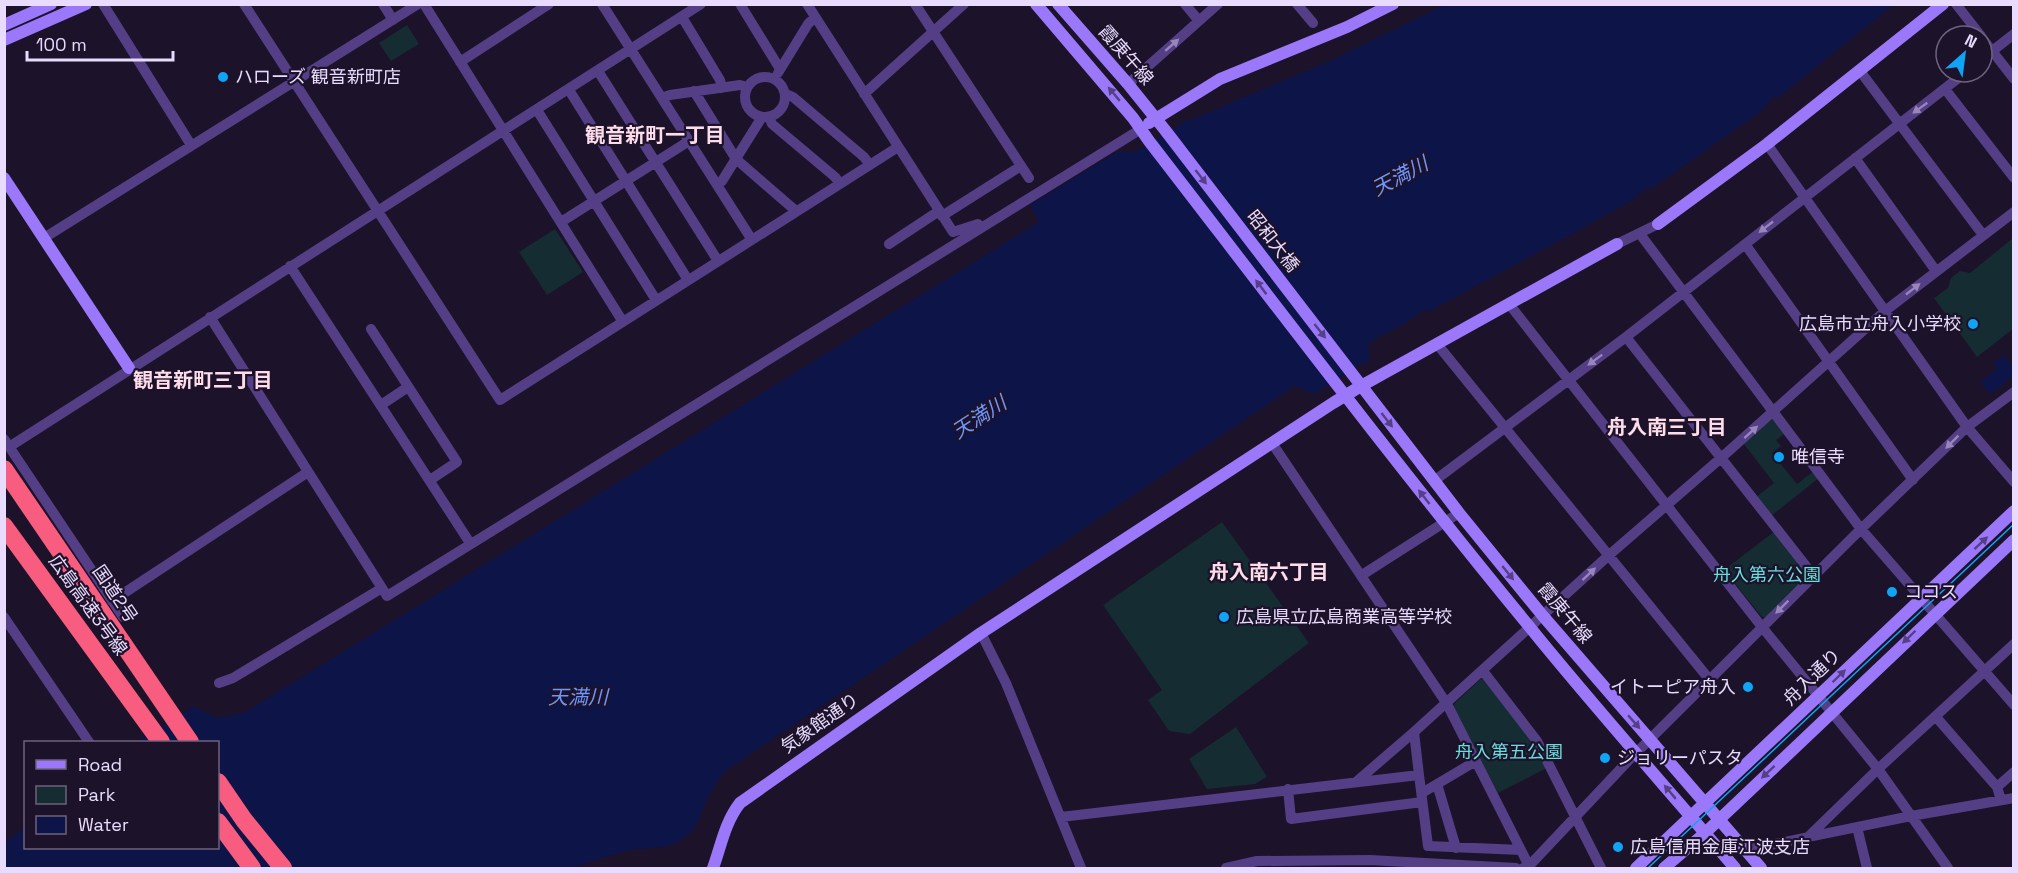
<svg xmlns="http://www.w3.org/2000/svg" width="2018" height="873" viewBox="0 0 2018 873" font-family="'Space Grotesk','Noto Sans JP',sans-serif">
  <rect width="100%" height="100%" fill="#1c1229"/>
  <path fill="#152c33" d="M407,25l12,19 -28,17 -12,-18z
    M555,229l28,43 -36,23 -28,-43z
    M2013,238v91l-36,28 -43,-59 14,-10 3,-10 9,-7 10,2z
    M1769,419l6,1 10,13 -9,7 5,6 -9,7 25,31 17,-13 5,7 -48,38 -15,-19 18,-14 -31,-40z
    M1222,522l87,121 -119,91 -21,-3 -21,-31 14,-10 -59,-85z
    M1775,531l32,41v5l-41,41 -4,-1 -38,-47z
    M1481,679l3,1 48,56 15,32 -49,25 -45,-84 1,-5z
    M1236,727l31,50 -12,7 -48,5 -18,-30z"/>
  <path fill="#0d1447" d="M1444,5h449l-115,93 -3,-2 -16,17 -108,76 -2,-2 -21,16 -45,25 -155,84 -2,-3 -20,14 -38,20 2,19 -7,1 -48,31 -20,-8 -571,386 -15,23 -10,25 -7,12 -12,9 -15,6 -36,3 -58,18h-566v-26l20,-14 1,20h192v-106h-82l58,-36 22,12 28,-5 795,-491 -9,-17 87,-53h18l46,-28 2,-4 5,1 142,-60z
    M2004,355l9,12v9l-23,18 -10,-12 17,-13 -4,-6z"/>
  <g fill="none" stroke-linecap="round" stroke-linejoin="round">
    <path stroke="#543f86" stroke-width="10" d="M103,4l88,141
      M244,4l256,396 398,-253
      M383,4l10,16
      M424,4l199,318
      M602,4l150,236
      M740,4l40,65
      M807,4l146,228 25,-8
      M915,4l114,174
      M1185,4l14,17
      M1297,4l16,19
      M1956,4l25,32
      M682,17l38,63 2,8
      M1982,38l32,41
      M1982,59l32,-25
      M460,62l89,-58
      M598,71l120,190
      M1860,71l123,164
      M778,73l30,-49 7,-7
      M745 97a20 20 0 1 1 40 0a20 20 0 1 1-40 0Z
      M1128,84l90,-80
      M1945,89l69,89
      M569,90l119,190
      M694,91l42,68 60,52
      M786,94l7,3 71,60 6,8
      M864,94l100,-90
      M662,98l8,-3 70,-10 7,2
      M537,110l119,190
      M769,117l3,7 63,53 5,7
      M1767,144l200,283 47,55
      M1855,158l81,113
      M717,185l5,-4 40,-64
      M942,216l79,-50
      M561,222l128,-81
      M1640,234l221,295 153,176
      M44,238l374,-234
      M889,244l50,-33
      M1617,244l41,-20
      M1745,244l168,236
      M290,266l180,277
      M1509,304l253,323 116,142 70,99
      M210,317l177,279 754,-467
      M371,329l86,133 -27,18
      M1626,337l187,238
      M1437,344l272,335
      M381,405l27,-18
      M4,439l119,178
      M1272,443l175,261 83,164
      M9,447l692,-443
      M1434,481l192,-144 340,-265
      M1362,575l97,-62
      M112,601l196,-129
      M4,617l85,125
      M981,633l25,50 75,185
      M1483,671l54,70 64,127
      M219,683l14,-5 149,-90
      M1936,717l61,70 4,13
      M1419,775l-5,-43 194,-176 113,-98 164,-147 129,-99
      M1356,782l58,-50
      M1437,784l19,64
      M1997,787l17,-15
      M1288,789l3,30 131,-17
      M1422,793l54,-32
      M1061,817l358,-42 9,71 93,4
      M1857,827l10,41
      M1809,836l69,-67 136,-125
      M1745,850l166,-34 103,-18
      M1226,868l31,-7 113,-1 146,8
      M1523,868l6,-2 99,-105 233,-232 106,-102 47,-35"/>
    <path stroke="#9b77f9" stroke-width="12" d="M1036,4l97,114 16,23c125,162 249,326 379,484 67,83 138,162 207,243
      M1058,4l70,80 37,46 294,383 84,103 218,252
      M4,25l47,-21
      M4,40l82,-36
      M1149,123l71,-44 127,-52 46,-23
      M4,178l125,190
      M1658,224l109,-80 176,-140
      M713,868c8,-22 12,-46 27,-65l241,-170 352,-230 28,-17 256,-142
      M1636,868l378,-357
      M1664,868l41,-35 309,-293"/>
    <path stroke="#f85c7f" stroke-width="18" d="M4,469l186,273
      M4,526l157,216
      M218,782l26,38 39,48
      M218,822l34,46"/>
    <path stroke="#10a4f5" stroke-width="1.5" d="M1648,868l366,-344"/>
  </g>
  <defs><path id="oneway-solid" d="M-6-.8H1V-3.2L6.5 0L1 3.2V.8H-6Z" transform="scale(1.5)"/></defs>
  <g fill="#9785bc">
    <use href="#oneway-solid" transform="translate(1172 45) rotate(-41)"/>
    <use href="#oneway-solid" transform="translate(1920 108) rotate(144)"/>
    <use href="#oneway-solid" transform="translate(1766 227) rotate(142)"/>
    <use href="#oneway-solid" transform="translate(1913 289) rotate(-38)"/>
    <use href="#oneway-solid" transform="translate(1595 360) rotate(143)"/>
    <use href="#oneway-solid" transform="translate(1751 432) rotate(-42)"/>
    <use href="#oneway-solid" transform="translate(1952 442) rotate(135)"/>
    <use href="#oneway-solid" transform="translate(1589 574) rotate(-43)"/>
    <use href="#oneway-solid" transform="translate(1782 607) rotate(135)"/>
  </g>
  <g fill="#553f87">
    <use href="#oneway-solid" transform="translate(1114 94) rotate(-130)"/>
    <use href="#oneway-solid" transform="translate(1201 177) rotate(52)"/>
    <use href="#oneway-solid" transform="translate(1261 287) rotate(-127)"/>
    <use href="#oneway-solid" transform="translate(1320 331) rotate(52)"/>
    <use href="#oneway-solid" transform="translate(1387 420) rotate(52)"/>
    <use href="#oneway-solid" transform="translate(1424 497) rotate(-128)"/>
    <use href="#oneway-solid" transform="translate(1981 543) rotate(-43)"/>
    <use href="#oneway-solid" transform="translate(1508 573) rotate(51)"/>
    <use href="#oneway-solid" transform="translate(1909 637) rotate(136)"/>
    <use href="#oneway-solid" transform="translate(1839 676) rotate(-44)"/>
    <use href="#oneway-solid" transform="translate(1634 722) rotate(49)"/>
    <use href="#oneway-solid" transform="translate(1768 772) rotate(137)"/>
    <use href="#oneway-solid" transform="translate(1670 792) rotate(-130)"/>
  </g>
  <g fill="#10a4f5" stroke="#1c1229" stroke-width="2">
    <circle cx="223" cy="77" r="6"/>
    <circle cx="1973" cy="324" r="6"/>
    <circle cx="1779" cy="457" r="6"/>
    <circle cx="1892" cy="592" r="6"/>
    <circle cx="1224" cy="617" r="6"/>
    <circle cx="1748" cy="687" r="6"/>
    <circle cx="1605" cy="758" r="6"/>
    <circle cx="1618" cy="847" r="6"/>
  </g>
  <g text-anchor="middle" stroke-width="4.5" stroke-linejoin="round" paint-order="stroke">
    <g font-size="18" fill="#e8dbfe" stroke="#1c1229">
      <text transform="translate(1126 55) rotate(49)" y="6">霞庚午線</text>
      <text transform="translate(1273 241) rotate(52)" y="6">昭和大橋</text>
      <text transform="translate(115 594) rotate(56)" y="6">国道2号</text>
      <text transform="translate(88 605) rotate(54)" y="6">広島高速3号線</text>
      <text transform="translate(1565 613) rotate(50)" y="6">霞庚午線</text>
      <text transform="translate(1812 677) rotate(-44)" y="6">舟入通り</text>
      <text transform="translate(820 723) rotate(-35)" y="6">気象館通り</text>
    </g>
    <g font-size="18" fill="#e8dbfe" stroke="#1c1229" text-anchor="start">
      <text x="235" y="83">ハローズ 観音新町店</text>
      <text x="1961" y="330" text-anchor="end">広島市立舟入小学校</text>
      <text x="1791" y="463">唯信寺</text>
      <text x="1904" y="598">ココス</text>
      <text x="1236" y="623">広島県立広島商業高等学校</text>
      <text x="1736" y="693" text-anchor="end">イトーピア舟入</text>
      <text x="1617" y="764">ジョリーパスタ</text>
      <text x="1630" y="853">広島信用金庫江波支店</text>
    </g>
    <g font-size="18" fill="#69dcdc" stroke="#1c1229">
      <text x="1767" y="581">舟入第六公園</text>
      <text x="1509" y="758">舟入第五公園</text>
    </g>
    <g font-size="20" font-weight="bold" fill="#feddea" stroke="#1c1229">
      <text x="655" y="142">観音新町一丁目</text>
      <text x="203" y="387">観音新町三丁目</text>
      <text x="1667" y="434">舟入南三丁目</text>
      <text x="1269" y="579">舟入南六丁目</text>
    </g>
    <g font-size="20" font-style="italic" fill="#6e95f9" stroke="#1c1229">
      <text transform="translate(1400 176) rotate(-28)" y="7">天満川</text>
      <text transform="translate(979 417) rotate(-33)" y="7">天満川</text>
      <text x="578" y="704">天満川</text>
    </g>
  </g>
  <rect width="2018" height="873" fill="none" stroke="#e8dbfe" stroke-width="12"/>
  <rect x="24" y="741" width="195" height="108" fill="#1c1229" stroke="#6e627e" stroke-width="1.5"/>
  <rect x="36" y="760" width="30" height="9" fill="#9b77f9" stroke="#6e627e" stroke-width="1.5"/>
  <text x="78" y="771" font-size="18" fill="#e8dbfe">Road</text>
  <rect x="36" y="786" width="30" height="18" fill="#152c33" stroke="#6e627e" stroke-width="1.5"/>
  <text x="78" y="801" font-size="18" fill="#e8dbfe">Park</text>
  <rect x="36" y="816" width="30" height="18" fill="#0d1447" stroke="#6e627e" stroke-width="1.5"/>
  <text x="78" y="831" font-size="18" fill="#e8dbfe">Water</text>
  <g transform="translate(1964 54) rotate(28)"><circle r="28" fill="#1c1229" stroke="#6e627e" stroke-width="1.5"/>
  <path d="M0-4.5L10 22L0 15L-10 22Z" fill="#10a4f5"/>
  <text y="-9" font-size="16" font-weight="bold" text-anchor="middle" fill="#e8dbfe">N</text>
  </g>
  <path d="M27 51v9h146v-9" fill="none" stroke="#e8dbfe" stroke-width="3"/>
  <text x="36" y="51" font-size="18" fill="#e8dbfe" stroke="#1c1229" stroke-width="4.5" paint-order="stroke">100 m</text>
</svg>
